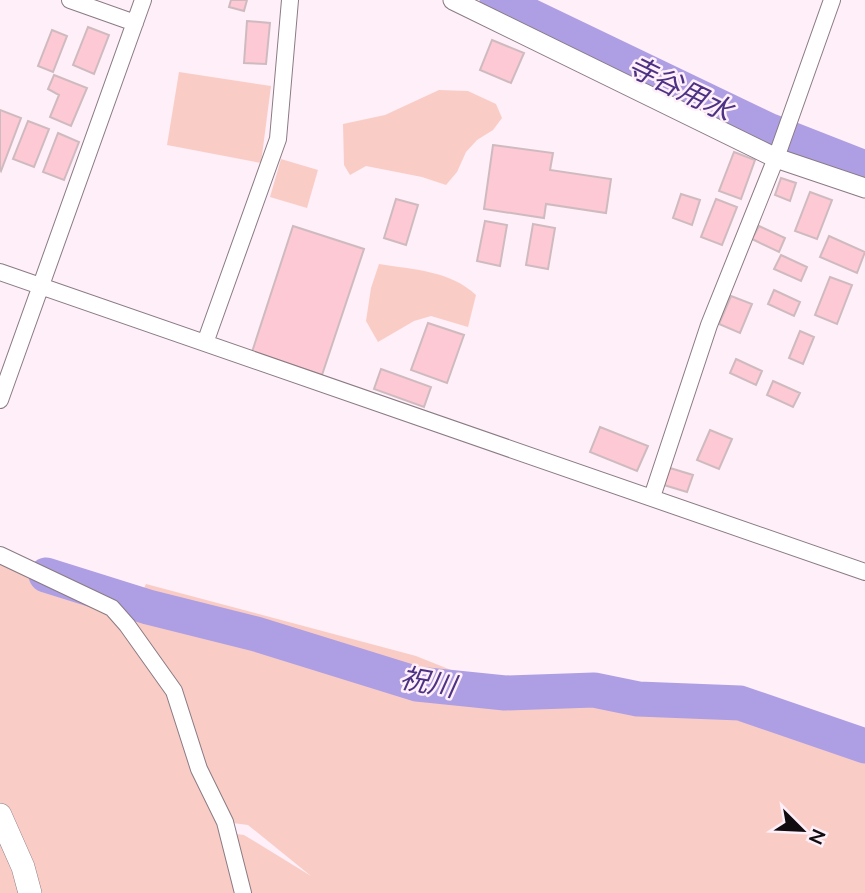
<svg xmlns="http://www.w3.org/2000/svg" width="865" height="893" viewBox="0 0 865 893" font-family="Mulish,'Noto Sans JP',sans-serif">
  <rect width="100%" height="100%" fill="#feeff8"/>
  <path fill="#f9cdc6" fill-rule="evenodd" d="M179,72l92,14 -10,77 -94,-18z
    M439,90l29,1 28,13 6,14 -9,12 -16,10 -11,12 -9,20 -11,13 -24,-8 -56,-11 -16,9 -6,-10 -1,-41 42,-9z
    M281,159l37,11 -11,38 -37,-11z
    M379,264c35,6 70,6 97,31l-8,32 -37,-11 -17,5 -36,21 -12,-21 5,-33z
    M0,562l112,46 15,17 19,-41 270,72 70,28 2,17 17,-8 235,10 125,29v161h-865zM225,822l23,3 63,51 -67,-41 -23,-3z"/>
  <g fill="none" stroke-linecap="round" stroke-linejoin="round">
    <path stroke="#ae9ee4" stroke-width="35" d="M497,0l271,130 97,38
      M46,575l102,32 108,27 161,50 88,9 89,-3 44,9 102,4 125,43"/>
  </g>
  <path fill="#fdc9d4" stroke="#cfbbbf" stroke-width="2" d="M231,0h16l-3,11 -15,-4z
    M247,21l23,2 -4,41 -22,-1z
    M88,27l21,8 -15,39 -21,-9z
    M52,30l15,6 -14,36 -15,-6z
    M492,40l32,13 -13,30 -31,-13z
    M54,75l33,13 -16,38 -21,-9 9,-22 -11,-6z
    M0,110l21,8 -20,53 -1,-2z
    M28,121l21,8 -15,38 -21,-8z
    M58,133l21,9 -15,38 -21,-8z
    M493,145l60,8 -3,17 61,9 -5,34 -60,-9 -2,14 -60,-9z
    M734,152l21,8 -14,39 -22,-8z
    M781,178l15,5 -6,18 -15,-6z
    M810,192l22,8 -15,39 -22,-8z
    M681,194l19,6 -8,25 -19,-7z
    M396,199l22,6 -12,40 -22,-7z
    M716,199l21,8 -15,38 -21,-8z
    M485,221l22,4 -7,41 -23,-5z
    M533,224l22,4 -7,41 -22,-4z
    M293,226l71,23 -42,126 -70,-23z
    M759,226l26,12 -6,14 -27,-13z
    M829,236l36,16 -8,21 -37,-16z
    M781,255l26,12 -6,14 -27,-12z
    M830,277l22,8 -15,39 -22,-9z
    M774,290l26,12 -6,14 -26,-12z
    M731,296l21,8 -12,29 -21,-9z
    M428,323l36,12 -17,48 -36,-13z
    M800,331l14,6 -11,27 -14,-6z
    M736,359l26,12 -6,14 -26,-12z
    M381,369l50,18 -7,20 -50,-18z
    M773,381l27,12 -7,14 -26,-12z
    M600,427l48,19 -11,25 -47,-19z
    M710,430l22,9 -13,30 -22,-9z
    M670,468l23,7 -6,17 -23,-7z"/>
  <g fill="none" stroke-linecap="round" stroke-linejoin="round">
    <defs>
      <path id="minor" d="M70,0l65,23
        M0,272l865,300
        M205,343l73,-204 12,-139
        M0,400l143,-400
        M652,497l57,-172 67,-167 56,-158
        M0,555l112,53 15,17 47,66 25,78 26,53 18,71"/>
      <path id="tertiary" d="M453,0l323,158 89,30"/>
      <path id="secondary" d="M0,815l23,52 7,26"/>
    </defs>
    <use href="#minor" stroke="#8a7a84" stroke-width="18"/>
    <use href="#tertiary" stroke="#8a7a84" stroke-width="21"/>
    <use href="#secondary" stroke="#8a7a84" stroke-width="24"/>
    <use href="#minor" stroke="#fff" stroke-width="16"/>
    <use href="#tertiary" stroke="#fff" stroke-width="19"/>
    <use href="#secondary" stroke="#fff" stroke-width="23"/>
  </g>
  <g text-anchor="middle" stroke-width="5" stroke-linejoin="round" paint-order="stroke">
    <g font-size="28" font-style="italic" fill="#4c3284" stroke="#feeff8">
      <text transform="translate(680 88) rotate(26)" y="10">寺谷用水</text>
      <text transform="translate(428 682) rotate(10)" y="10">祝川</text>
    </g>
  </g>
  <g transform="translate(802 830) rotate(114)" stroke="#feeff8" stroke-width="5" paint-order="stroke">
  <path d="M0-5L12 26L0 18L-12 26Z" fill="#110c0f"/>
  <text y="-10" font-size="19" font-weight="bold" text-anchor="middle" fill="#110c0f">N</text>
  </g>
</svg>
